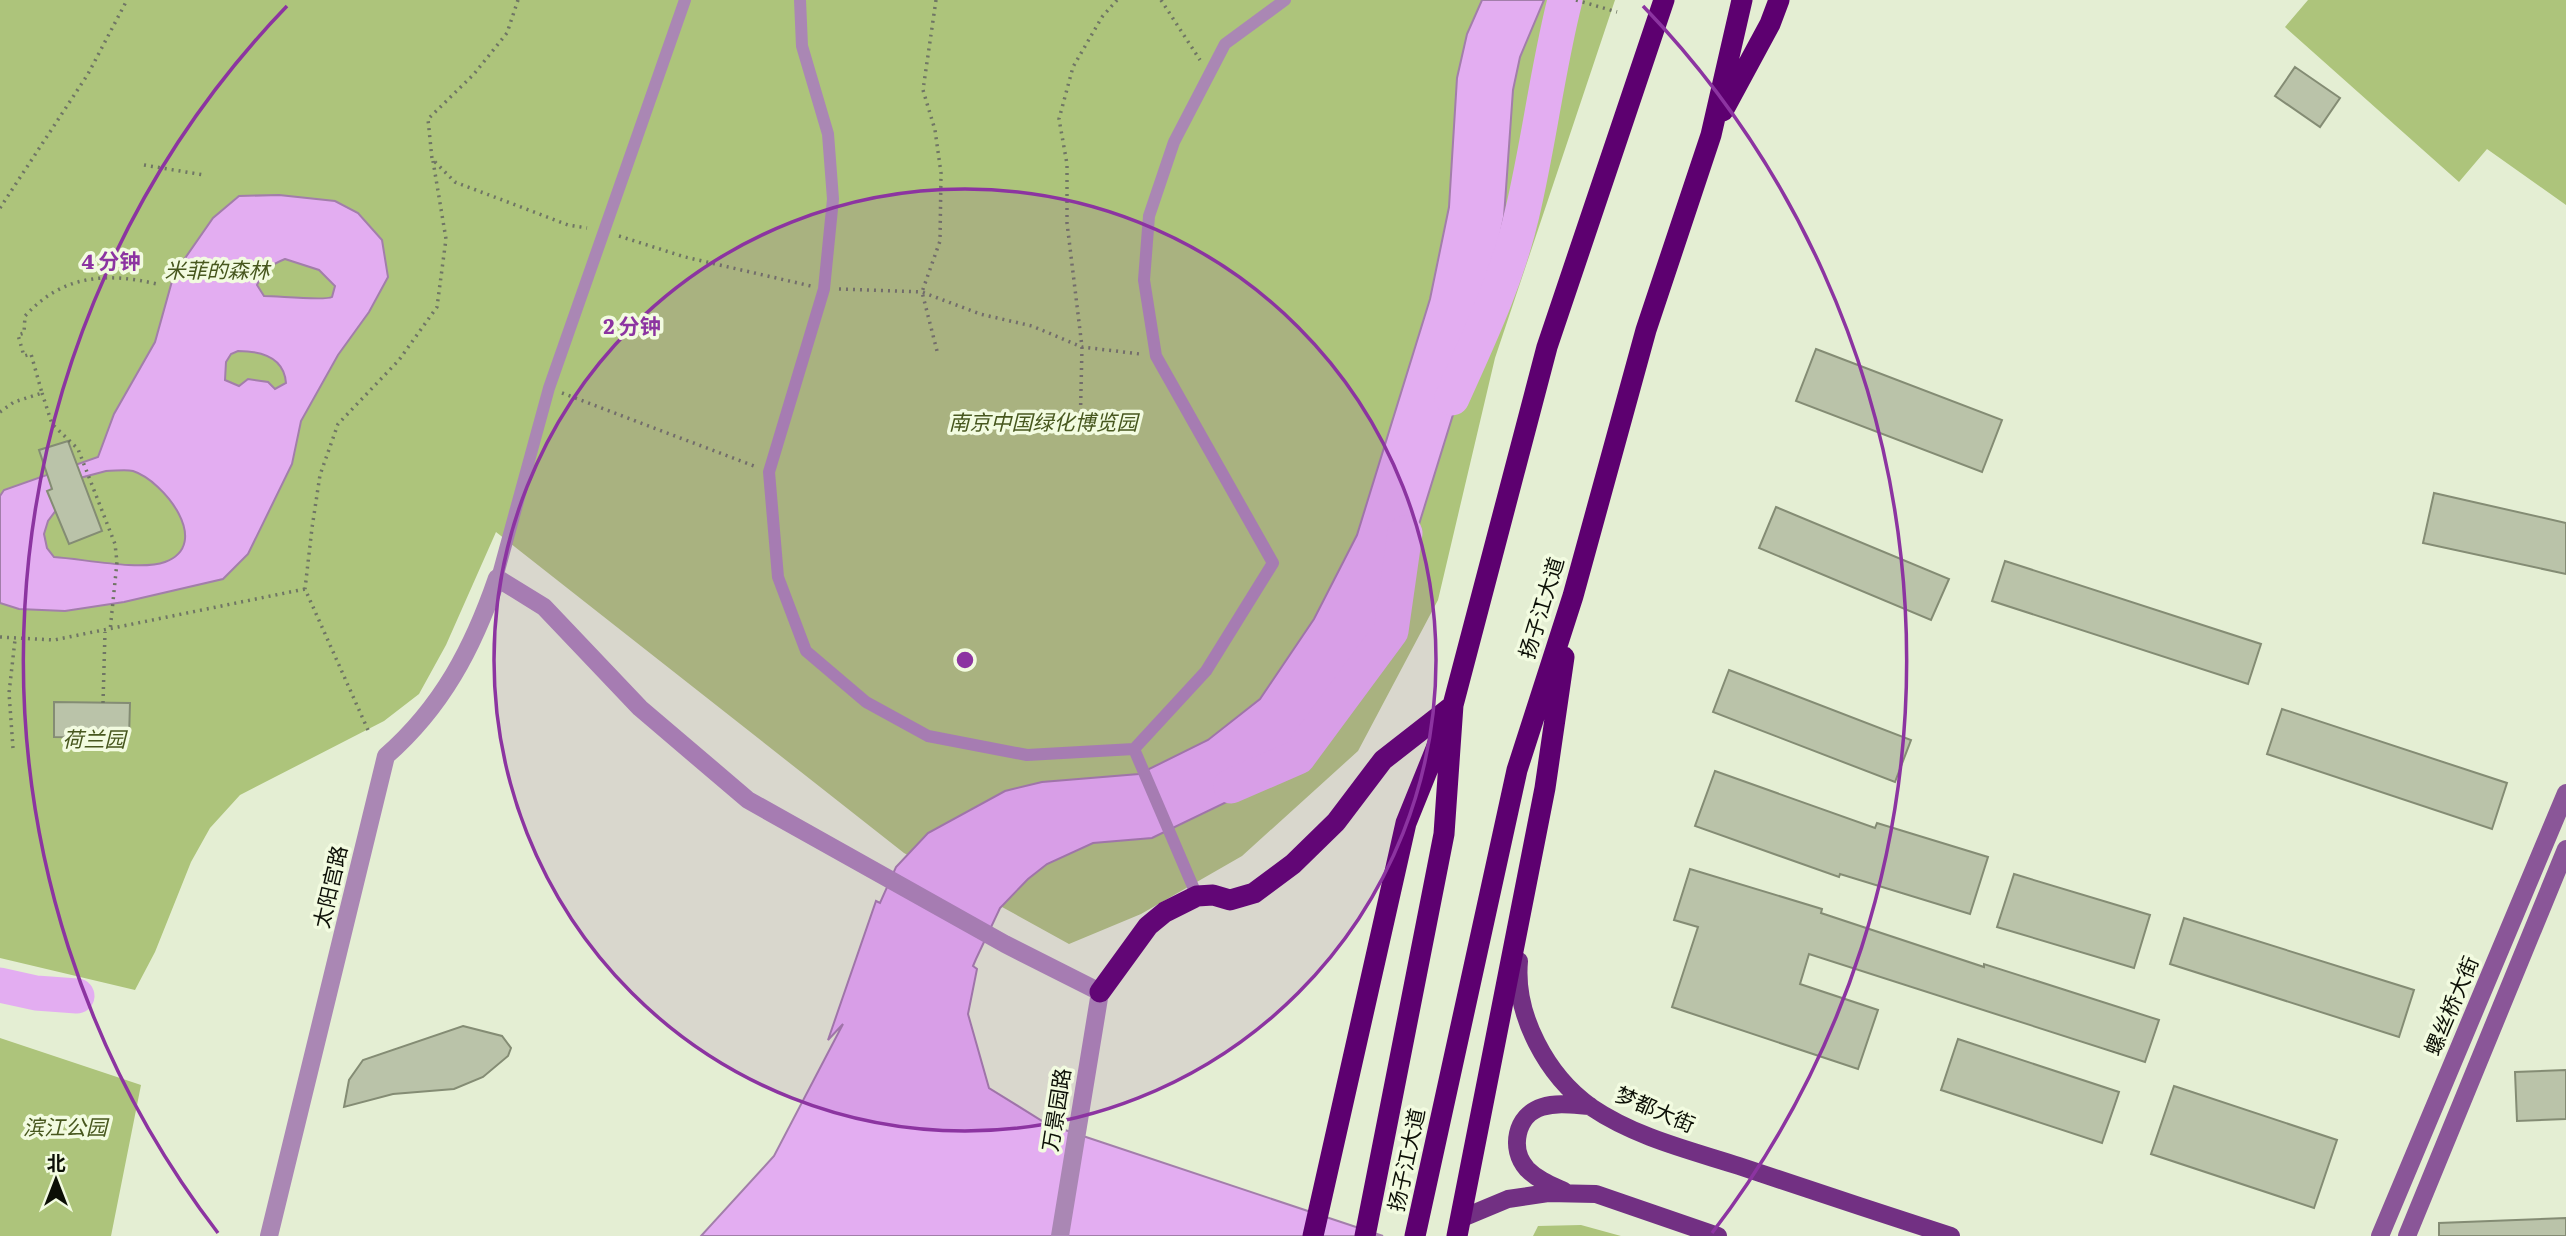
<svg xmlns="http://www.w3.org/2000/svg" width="2566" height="1236" viewBox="0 0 2566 1236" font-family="Literata,'Noto Sans SC',serif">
  <rect width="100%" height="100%" fill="#e4eed3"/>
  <path fill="#adc47b" d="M0,0h1615l-120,358 -57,242 -80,151 -116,105 -101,58 -72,30 -165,-91 -408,-321 -50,113 -27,49 -35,27 -144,74 -30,33 -19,34 -36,90 -20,38 -135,-32z
    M2308,0h258v205l-79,-56 -28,33 -174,-155z
    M0,1038l141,47 -30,151h-111z
    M1581,1225l40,11h-88l5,-10z"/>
  <path fill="#e3adf1" stroke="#a27eaa" stroke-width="2" fill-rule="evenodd" d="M1482,0h62l-24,57 -7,33 -9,127 -21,101 -76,245 -46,92 -68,97 -58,46 -83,40 -59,5 -46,21 -19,15 -28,29 -24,51 -3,7 4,3 -9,45 21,74 58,36 336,112h-682l73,-80 69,-132 -15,16 48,-139 4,2 16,-36 32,-34 77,-42 37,-9 97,-8 69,-34 52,-41 54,-80 43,-84 73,-236 19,-92 8,-129 10,-44z
    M279,195l56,6 23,12 24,27 6,37 -19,35 -31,43 -37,66 -9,43 -44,90 -25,25 -99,23 -59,9 -46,-2 -19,-6v-107l4,-6 94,-33 16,-43 41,-72 19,-68 39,-56 26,-22zM285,259l34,11 16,16 -3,11c-7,4 -54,-1 -68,-1l-7,-11c7,-15 13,-20 28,-26zM238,351c22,0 46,6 48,32l-11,6 -7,-7 -20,-3 -9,7 -14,-6 1,-18 5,-8zM106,471c9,0 19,-2 27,0 31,10 80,73 32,91 -25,9 -81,-3 -111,-5l-7,-9 -3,-14 4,-13 32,-43z"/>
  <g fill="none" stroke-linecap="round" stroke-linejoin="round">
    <path stroke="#e3adf1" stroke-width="35" d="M1452,398c27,-60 55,-119 70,-184 17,-71 25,-143 43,-214
      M1231,786l67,-29 93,-126 14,-98
      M0,985l36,8 41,3"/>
  </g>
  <path fill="#bac3a9" stroke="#848c74" stroke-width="2" d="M2295,67l45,31 -20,29 -45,-31z
    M1816,349l186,71 -20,52 -186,-71z
    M68,441l34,90 -33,13 -22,-53 5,-2 -13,-39z
    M2434,493l132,30v51l-143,-31z
    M1776,507l173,72 -18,41 -172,-72z
    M2005,561l256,83 -13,40 -256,-83z
    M1729,670l182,70 -16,42 -182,-70z
    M54,702l76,1 -1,35 -75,-1z
    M2282,709l225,74 -15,46 -225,-75z
    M1715,771l160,57 2,-5 111,34 -18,57 -130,-40 -1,3 -144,-51z
    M1690,869l132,40 -1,4 163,54v-3l175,56 -14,42 -336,-108 -9,30 78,26 -20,59 -186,-62 26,-80 -24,-7z
    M2014,874l136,41 -16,53 -137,-41z
    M2184,918l230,72 -15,47 -229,-73z
    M463,1026l39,10 9,12 -3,8 -25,21 -29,12 -61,5 -49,13 5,-27 14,-20z
    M1958,1039l161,53 -17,51 -161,-53z
    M2566,1070v49l-49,2 -2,-49z
    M2174,1086l163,54 -23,68 -163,-54z
    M2566,1218v18h-127v-13z"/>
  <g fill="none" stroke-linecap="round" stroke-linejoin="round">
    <path stroke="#6f7564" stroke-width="3.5" stroke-dasharray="2 5" stroke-linecap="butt" d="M518,0l-11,33 -33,41 -46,45 4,40 23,23 113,43 19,3
      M936,0l-13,90 12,40 6,43 -1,68 -18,51 15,59
      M1161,0l39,60
      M1576,0l41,12
      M144,165l60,10
      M0,208l88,-134 39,-74
      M619,236l66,21 126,29
      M839,289l83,3 58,22 52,12 50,21 58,7
      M42,393l10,31 26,25 37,95 2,18 -7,69
      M562,393l192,73
      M0,412l14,-10 28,-9 -11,-39 -7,2 -6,-21 6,-2 1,-17c37,-41 81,-44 132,-32
      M1080,433l2,-86 -15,-124v-59l-8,-45 14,-52 29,-50 15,-17
      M0,637l54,3 251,-51
      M103,703l2,-71
      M368,730l-63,-141 7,-61 8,-53 18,-51 61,-64 38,-53 9,-68 -13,-78
      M13,748l-4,-55 6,-53"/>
    <path stroke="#aa87b4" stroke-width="12" d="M800,0l2,46 26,88 5,65 -9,90 -55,183 9,105 28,74 60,51 62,34 99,19 107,-6 72,-78 67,-108 -117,-207 -12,-76 5,-64 25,-74 51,-98 60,-44
      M497,578l52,-190 136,-388
      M1134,749l63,147"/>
    <path stroke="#aa87b4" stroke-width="18" d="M269,1236l117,-480c56,-49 87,-108 111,-178l47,29 96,101 108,92 257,144 95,48 -40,244"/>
    <path stroke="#8a5698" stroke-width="18" d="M2380,1236l186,-443
      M2407,1236l159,-387"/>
    <path stroke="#723083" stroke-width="18" d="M1519,961c-5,54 28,115 72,146 44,30 98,43 148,59 71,24 141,47 212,70
      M1564,1191c-13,-6 -26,-11 -37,-22 -18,-20 -11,-54 15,-62 16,-5 32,-2 48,-1
      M1460,1219l48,-20 40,-6 48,1 122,42"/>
    <path stroke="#5d0070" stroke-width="21" d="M1723,111l47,-87 9,-24
      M1100,992l48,-66 17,-14 32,-16 16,-1 17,5 24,-7 39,-29 43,-42 47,-62 68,-53
      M1313,1236l93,-413 40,-99
      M1365,1236l79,-402 9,-129 94,-358 117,-347
      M1415,1236l102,-466 56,-174 73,-266 65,-195 31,-135
      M1457,1236l88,-448 19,-131"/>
  </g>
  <circle cx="965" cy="660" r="471" fill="#8c34a1" fill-opacity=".12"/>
  <g fill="none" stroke="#8c34a1" stroke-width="3.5">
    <circle cx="965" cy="660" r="471"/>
    <path d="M218 1233A942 942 0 0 1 287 6M1643 6A942 942 0 0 1 1712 1233"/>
  </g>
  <g text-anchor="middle" stroke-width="7" stroke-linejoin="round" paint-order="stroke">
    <g font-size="21" font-style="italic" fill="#47571e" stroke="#f2fbe0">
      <text x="217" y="278">米菲的森林</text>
      <text x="1043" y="430">南京中国绿化博览园</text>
      <text x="94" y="747">荷兰园</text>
      <text x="65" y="1135">滨江公园</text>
    </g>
    <g font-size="21" fill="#0c0f06" stroke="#f2fbe0">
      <text transform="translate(1542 608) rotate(-73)" y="7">扬子江大道</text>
      <text transform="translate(331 887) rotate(-77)" y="7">太阳宫路</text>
      <text transform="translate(2452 1006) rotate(-67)" y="7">螺丝桥大街</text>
      <text transform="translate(1057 1110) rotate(-81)" y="7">万景园路</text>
      <text transform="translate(1655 1110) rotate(23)" y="7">梦都大街</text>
      <text transform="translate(1407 1160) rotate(-78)" y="7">扬子江大道</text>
    </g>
  </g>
  <circle cx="965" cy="660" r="10" fill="#8c34a1" stroke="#f2fbe0" stroke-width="3.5"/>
  <g font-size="21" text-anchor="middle" font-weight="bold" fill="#8c34a1" stroke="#f2fbe0" stroke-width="7" stroke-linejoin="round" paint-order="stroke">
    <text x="111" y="269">4 分钟</text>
    <text x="632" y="334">2 分钟</text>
  </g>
  <g transform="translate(56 1180)" stroke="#f2fbe0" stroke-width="5" paint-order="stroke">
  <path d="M0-5L12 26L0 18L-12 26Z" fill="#0c0f06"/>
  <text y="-10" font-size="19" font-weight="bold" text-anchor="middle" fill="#0c0f06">北</text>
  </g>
</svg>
